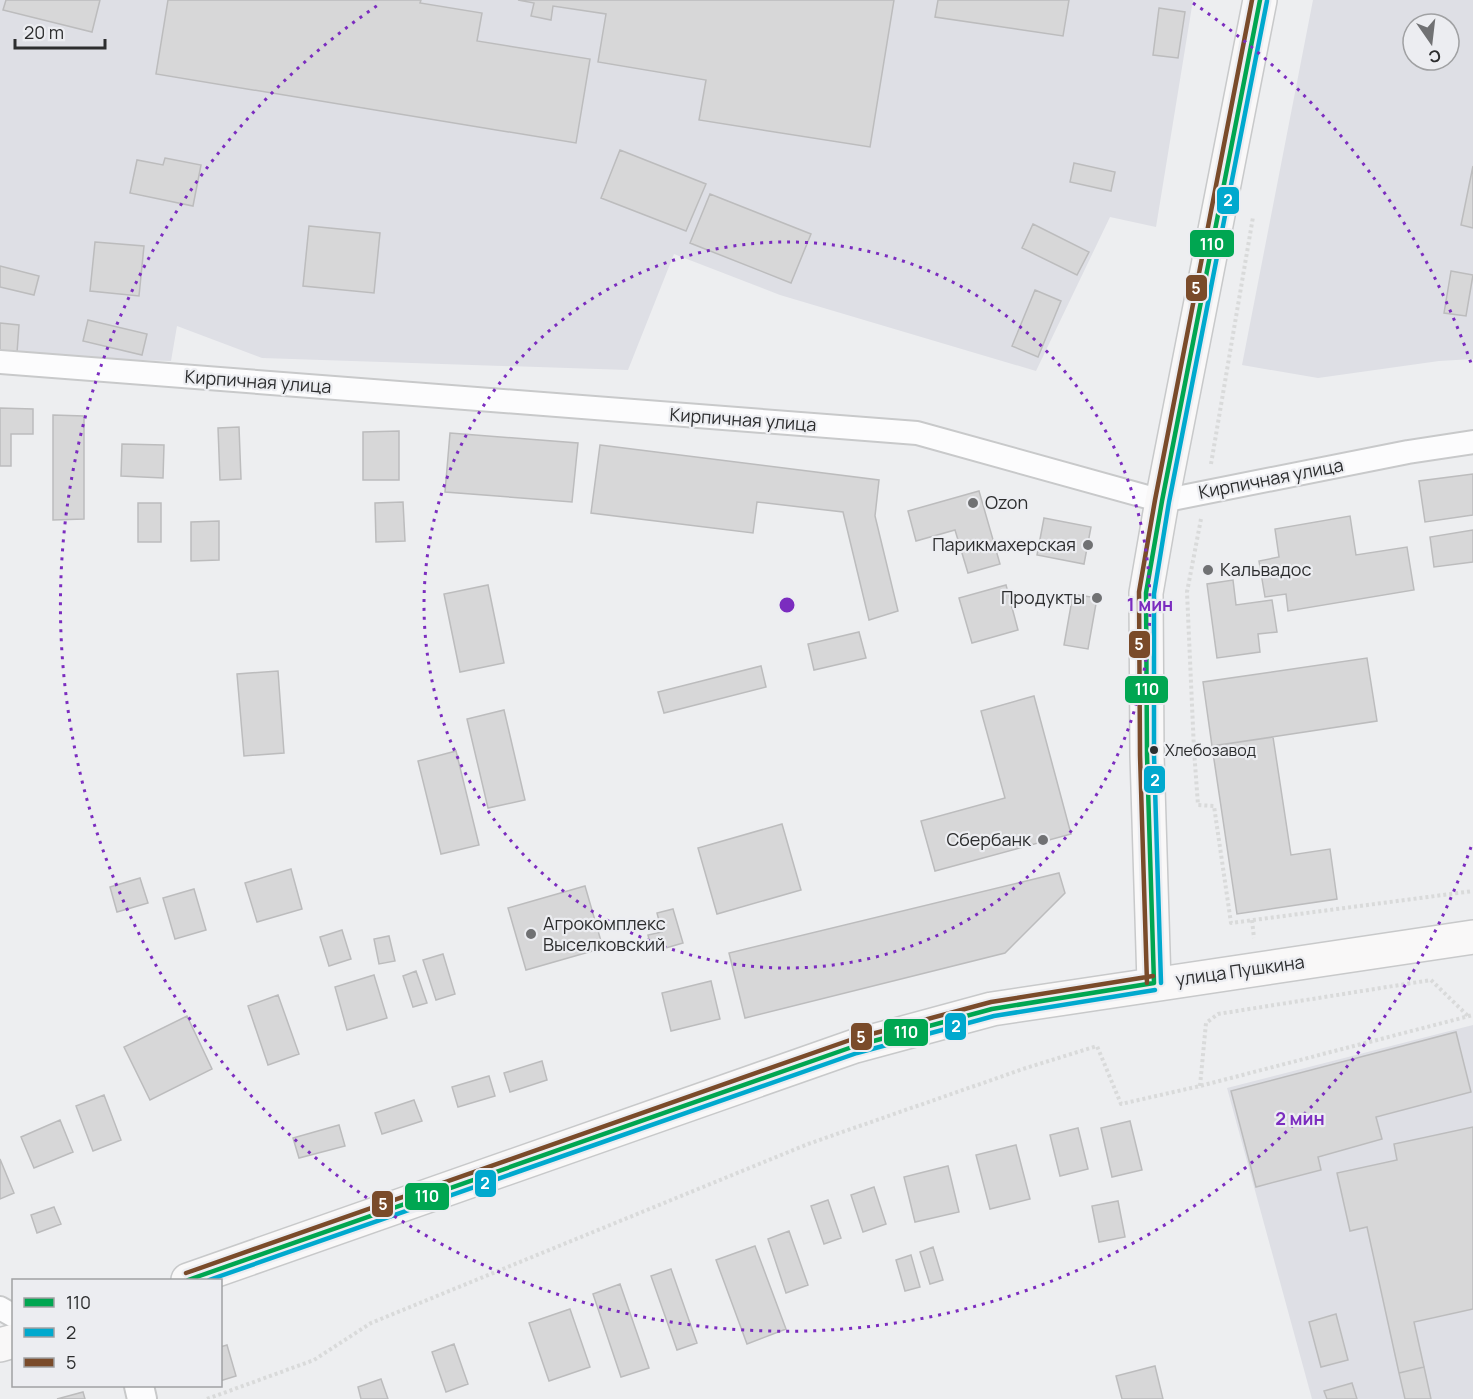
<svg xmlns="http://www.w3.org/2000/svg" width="1473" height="1399" viewBox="0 0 1473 1399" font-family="Manrope,sans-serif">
  <rect width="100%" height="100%" fill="#edeef0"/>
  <path fill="#dedfe5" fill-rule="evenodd" d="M0,0h1193l-37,227 -46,-10 -74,154 -256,-76 -106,-41 -46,116 -366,-12 -85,-32 -6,35 -171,-5z
    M1313,0h160v359l-34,2 -121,17 -76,-13zM1413,24h36v36h-36z
    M1473,1025v374h-161l-85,-311z"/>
  <path fill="#d7d7d8" stroke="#bcbcbd" stroke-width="1.5" d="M6,0h94l-8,32 -89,-22z
    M168,0h253l-1,3 62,10 -5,28 113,18 -14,84 -420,-69z
    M518,0h376l-24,147 -171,-27 7,-40 -108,-18 8,-48 -53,-8 -2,14 -20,-4 3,-13z
    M938,0h131l-6,36 -128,-19z
    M1159,8l26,4 -7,46 -25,-3z
    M620,150l86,34 -20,47 -85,-33z
    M165,158l36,7 -8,41 -63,-13 7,-33 26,5z
    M1074,163l41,9 -4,19 -41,-9z
    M1473,166v62l-12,-3z
    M710,194l101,40 -20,49 -101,-40z
    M1033,224l56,28 -12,23 -55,-27z
    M309,226l71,7 -6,60 -71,-7z
    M95,242l49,4 -5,50 -49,-5z
    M0,266l39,10 -5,19 -34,-8z
    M1451,271l22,4 -7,41 -22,-3z
    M1035,290l26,11 -23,56 -26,-11z
    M88,320l59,14 -5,21 -59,-14z
    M0,323l19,2 -2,28 -17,-1z
    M0,408l33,1v25h-22v32h-11z
    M53,415l31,1v103l-31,1z
    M239,427l2,52 -21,1 -2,-52z
    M399,431v49h-36v-48z
    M450,433l128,10 -6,59 -127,-10z
    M122,444l42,1 -1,33 -42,-2z
    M600,445l279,35 -4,36 23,95 -29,9 -26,-108 -86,-10 -4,31 -162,-20z
    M1473,474v41l-48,7 -6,-41z
    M979,491l21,73 -32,9 -13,-43 -39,11 -8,-30z
    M403,502l2,39 -29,1 -1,-39z
    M138,503h23v39h-23z
    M1350,516l6,39 51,-8 7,43 -126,21 -2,-17 -21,3 -6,-36 20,-4 -4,-28z
    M1044,518l47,9 -7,37 -47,-9z
    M219,521v39l-28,1v-39z
    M1473,530v32l-39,5 -4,-30z
    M1233,580l3,25 36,-5 5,32 -19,2 2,18 -43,6 -10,-74z
    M488,585l16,78 -44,9 -16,-78z
    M1006,585l12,45 -46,13 -13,-45z
    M1073,594l24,4 -9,51 -24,-4z
    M859,632l7,26 -52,12 -6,-26z
    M1367,658l10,63 -165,25 -9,-64z
    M761,666l5,21 -102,26 -6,-21z
    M278,671l6,82 -40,3 -7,-82z
    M1034,696l37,138 -136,37 -14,-50 84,-23 -24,-87z
    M504,710l21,90 -37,8 -21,-89z
    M1273,737l18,118 39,-6 7,50 -100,15 -25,-168z
    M456,751l23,94 -38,9 -23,-93z
    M782,824l19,66 -84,24 -19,-66z
    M291,869l11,40 -45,13 -12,-39z
    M1059,873l6,20 -60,60 -260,65 -16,-65z
    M140,878l8,25 -31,9 -7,-25z
    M585,886l18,62 -77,22 -18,-62z
    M194,889l12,41 -31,9 -12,-41z
    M673,909l10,34 -31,9 -4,-17 14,-3 -5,-19z
    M342,930l9,29 -22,7 -9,-29z
    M389,936l6,25 -16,3 -5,-25z
    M443,954l12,40 -19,6 -13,-40z
    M416,971l11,32 -14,4 -10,-31z
    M374,975l13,43 -40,12 -12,-43z
    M711,981l9,38 -49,12 -9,-38z
    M278,995l21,59 -31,11 -20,-59z
    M187,1016l25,53 -62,31 -26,-53z
    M1456,1032l15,60 -95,25 6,22 -64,18 3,13 -65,17 -25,-96z
    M542,1061l5,19 -37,12 -6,-19z
    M489,1076l6,20 -37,11 -6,-20z
    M104,1095l17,45 -28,11 -17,-45z
    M414,1100l8,21 -40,13 -7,-21z
    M60,1120l13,32 -39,16 -13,-31z
    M1130,1121l12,49 -30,7 -11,-49z
    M339,1125l6,21 -46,12 -6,-20z
    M1473,1127v182l-59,13 10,45 -25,6 -32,-146 -17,4 -13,-58 60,-13 -3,-16z
    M1078,1128l10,41 -28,7 -10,-41z
    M1016,1145l14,54 -40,10 -14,-54z
    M0,1159l14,34 -14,6z
    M948,1166l11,46 -44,10 -11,-45z
    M874,1187l12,37 -23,8 -12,-37z
    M828,1200l13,38 -17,6 -13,-38z
    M1118,1201l7,36 -26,5 -7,-36z
    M54,1207l7,17 -24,9 -6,-18z
    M789,1231l19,54 -22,8 -18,-54z
    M755,1246l31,83 -39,15 -31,-84z
    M933,1247l10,33 -13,4 -10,-32z
    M911,1255l9,32 -15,4 -9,-31z
    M671,1269l26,74 -20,7 -26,-74z
    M620,1284l29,84 -28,9 -28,-83z
    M570,1309l20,58 -41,14 -20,-58z
    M1336,1314l12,46 -27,7 -12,-45z
    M454,1344l14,40 -22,8 -14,-40z
    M227,1345l9,31 -16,5v-34z
    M1155,1366l8,33h-41l-6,-23z
    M1424,1367l7,32h-26l-6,-26z
    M381,1379l7,20h-27l-3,-12z
    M1352,1383l5,16h-30l-3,-8z
    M83,1392l2,7h-28z"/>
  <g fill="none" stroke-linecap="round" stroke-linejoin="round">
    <defs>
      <path id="minor" d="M0,362l917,71 245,68 246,-49 65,-10
        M0,1308l14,8"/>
      <path id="tertiary" d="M139,1386l3,13"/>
      <path id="secondary" d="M1154,983l-7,-228 -1,-162 16,-92 98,-501
        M188,1280l667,-234 137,-37 481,-72
        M0,1345l14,-4"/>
    </defs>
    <use href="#minor" stroke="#c8c9ca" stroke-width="26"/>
    <use href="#tertiary" stroke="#c8c9ca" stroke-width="32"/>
    <use href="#secondary" stroke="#c8c9ca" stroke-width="36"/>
    <path stroke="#d9dada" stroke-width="4" stroke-dasharray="3 3" stroke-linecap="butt" d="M1211,464l42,-247
      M1201,519l-14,73 7,158 4,55 16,1 17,117 242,-32
      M1252,920l2,18
      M1200,1086l6,-63 12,-9 213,-34 37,36
      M207,1399l107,-39 57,-37 437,-179 218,-76 71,-22 24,58 79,-18 273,-71"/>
    <use href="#minor" stroke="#fcfcfd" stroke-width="22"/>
    <use href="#tertiary" stroke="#fcfcfd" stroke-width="28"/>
    <use href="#secondary" stroke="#f9f8f8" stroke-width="33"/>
    <defs>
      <path id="bus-1" d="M1154,983l-7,-228 -1,-162 16,-92 98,-501
        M188,1280l667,-234 137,-37 162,-26"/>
      <path id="bus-2" d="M1161,983l-7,-228v-161l15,-92 98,-501
        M209,1280l648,-227 137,-37 161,-26"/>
      <path id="bus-3" d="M1147,983l-7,-228 -1,-163 16,-92 97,-500
        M186,1273l667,-234 138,-37 162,-26"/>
    </defs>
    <use href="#bus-1" stroke="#ecedf1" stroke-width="9"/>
    <use href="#bus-2" stroke="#ecedf1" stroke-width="9"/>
    <use href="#bus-3" stroke="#ecedf1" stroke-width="9"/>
    <use href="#bus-1" stroke="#00a651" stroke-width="4.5"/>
    <use href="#bus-2" stroke="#00a9ce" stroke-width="4.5"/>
    <use href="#bus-3" stroke="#7a4b2a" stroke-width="4.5"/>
  </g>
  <g fill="none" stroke="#7b2cbf" stroke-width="3" stroke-dasharray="3 6">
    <circle cx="787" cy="605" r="363"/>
    <path d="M1471 847A726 726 0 1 1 381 3M1193 3A726 726 0 0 1 1471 363"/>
  </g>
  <g fill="#707173" stroke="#ecedf1" stroke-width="2">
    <circle cx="973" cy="503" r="6"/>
    <circle cx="1088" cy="545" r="6"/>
    <circle cx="1208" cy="570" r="6"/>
    <circle cx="1097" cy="598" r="6"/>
    <circle cx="1043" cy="840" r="6"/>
    <circle cx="531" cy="934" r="6"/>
  </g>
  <circle fill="#2d2e2f" stroke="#ecedf1" stroke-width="2" cx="1154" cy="750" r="5"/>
  <g text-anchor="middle" stroke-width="4.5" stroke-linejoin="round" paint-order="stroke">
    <g font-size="16" fill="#2d2e2f" stroke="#ecedf1" text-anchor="start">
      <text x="1165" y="756">Хлебозавод</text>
    </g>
    <g font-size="18" fill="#2d2e2f" stroke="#ecedf1">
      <text transform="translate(258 382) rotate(4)" y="6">Кирпичная улица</text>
      <text transform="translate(743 420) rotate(4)" y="6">Кирпичная улица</text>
      <text transform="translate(1271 479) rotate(-11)" y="6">Кирпичная улица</text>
      <text transform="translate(1240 971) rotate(-8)" y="6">улица Пушкина</text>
    </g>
    <g font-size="18" fill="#2d2e2f" stroke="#ecedf1" text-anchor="start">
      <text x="985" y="509">Ozon</text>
      <text x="1076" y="551" text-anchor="end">Парикмахерская</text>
      <text x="1220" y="576">Кальвадос</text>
      <text x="1085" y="604" text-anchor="end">Продукты</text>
      <text x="1031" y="846" text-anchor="end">Сбербанк</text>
      <text x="543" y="930">Агрокомплекс<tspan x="543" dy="21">Выселковский</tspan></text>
    </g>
  </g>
  <circle cx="787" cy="605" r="9" fill="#7b2cbf" stroke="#ecedf1" stroke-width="3"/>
  <g font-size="18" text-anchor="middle" font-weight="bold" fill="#7b2cbf" stroke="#ecedf1" stroke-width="4.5" stroke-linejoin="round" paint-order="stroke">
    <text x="1150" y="611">1 мин</text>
    <text x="1300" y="1125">2 мин</text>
  </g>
  <g stroke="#ecedf1" stroke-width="2">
    <rect x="1216" y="186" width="24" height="29" rx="6" fill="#00a9ce"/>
    <rect x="1189" y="229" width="46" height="29" rx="6" fill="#00a651"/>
    <rect x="1185" y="274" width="23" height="28" rx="6" fill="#7a4b2a"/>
    <rect x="1128" y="630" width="23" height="29" rx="6" fill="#7a4b2a"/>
    <rect x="1124" y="675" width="45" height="29" rx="6" fill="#00a651"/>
    <rect x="1143" y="765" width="23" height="29" rx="6" fill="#00a9ce"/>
    <rect x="944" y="1012" width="23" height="29" rx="6" fill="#00a9ce"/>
    <rect x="883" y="1018" width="46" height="29" rx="6" fill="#00a651"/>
    <rect x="850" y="1022" width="23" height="29" rx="6" fill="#7a4b2a"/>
    <rect x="474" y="1169" width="23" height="29" rx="6" fill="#00a9ce"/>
    <rect x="404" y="1182" width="46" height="29" rx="6" fill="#00a651"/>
    <rect x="371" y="1190" width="23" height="28" rx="6" fill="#7a4b2a"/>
  </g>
  <g font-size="16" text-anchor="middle" font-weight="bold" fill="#fff">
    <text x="1228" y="206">2</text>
    <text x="1212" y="250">110</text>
    <text x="1196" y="294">5</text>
    <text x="1139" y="650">5</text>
    <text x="1147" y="695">110</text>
    <text x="1155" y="786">2</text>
    <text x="956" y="1032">2</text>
    <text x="906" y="1038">110</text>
    <text x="861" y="1043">5</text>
    <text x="485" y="1189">2</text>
    <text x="427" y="1202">110</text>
    <text x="383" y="1210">5</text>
  </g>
  <rect x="12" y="1279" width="210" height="108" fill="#ecedf1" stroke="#a0a1a3" stroke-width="1.5"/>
  <rect x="24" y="1298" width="30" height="9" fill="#00a651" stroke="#a0a1a3" stroke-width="1.5"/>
  <text x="66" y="1309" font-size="18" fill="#2d2e2f">110</text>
  <rect x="24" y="1328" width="30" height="9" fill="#00a9ce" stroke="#a0a1a3" stroke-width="1.5"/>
  <text x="66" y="1339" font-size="18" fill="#2d2e2f">2</text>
  <rect x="24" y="1358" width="30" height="9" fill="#7a4b2a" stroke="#a0a1a3" stroke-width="1.5"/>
  <text x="66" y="1369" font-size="18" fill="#2d2e2f">5</text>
  <g transform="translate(1431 42) rotate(166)"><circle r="28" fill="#ecedf1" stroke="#a0a1a3" stroke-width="1.5"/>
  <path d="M0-4.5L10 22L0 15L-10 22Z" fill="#707173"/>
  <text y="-9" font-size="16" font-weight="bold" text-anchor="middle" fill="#2d2e2f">С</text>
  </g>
  <path d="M15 39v9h90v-9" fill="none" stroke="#2d2e2f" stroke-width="3"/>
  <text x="24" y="39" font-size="18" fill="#2d2e2f" stroke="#ecedf1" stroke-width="4.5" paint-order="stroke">20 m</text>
</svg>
